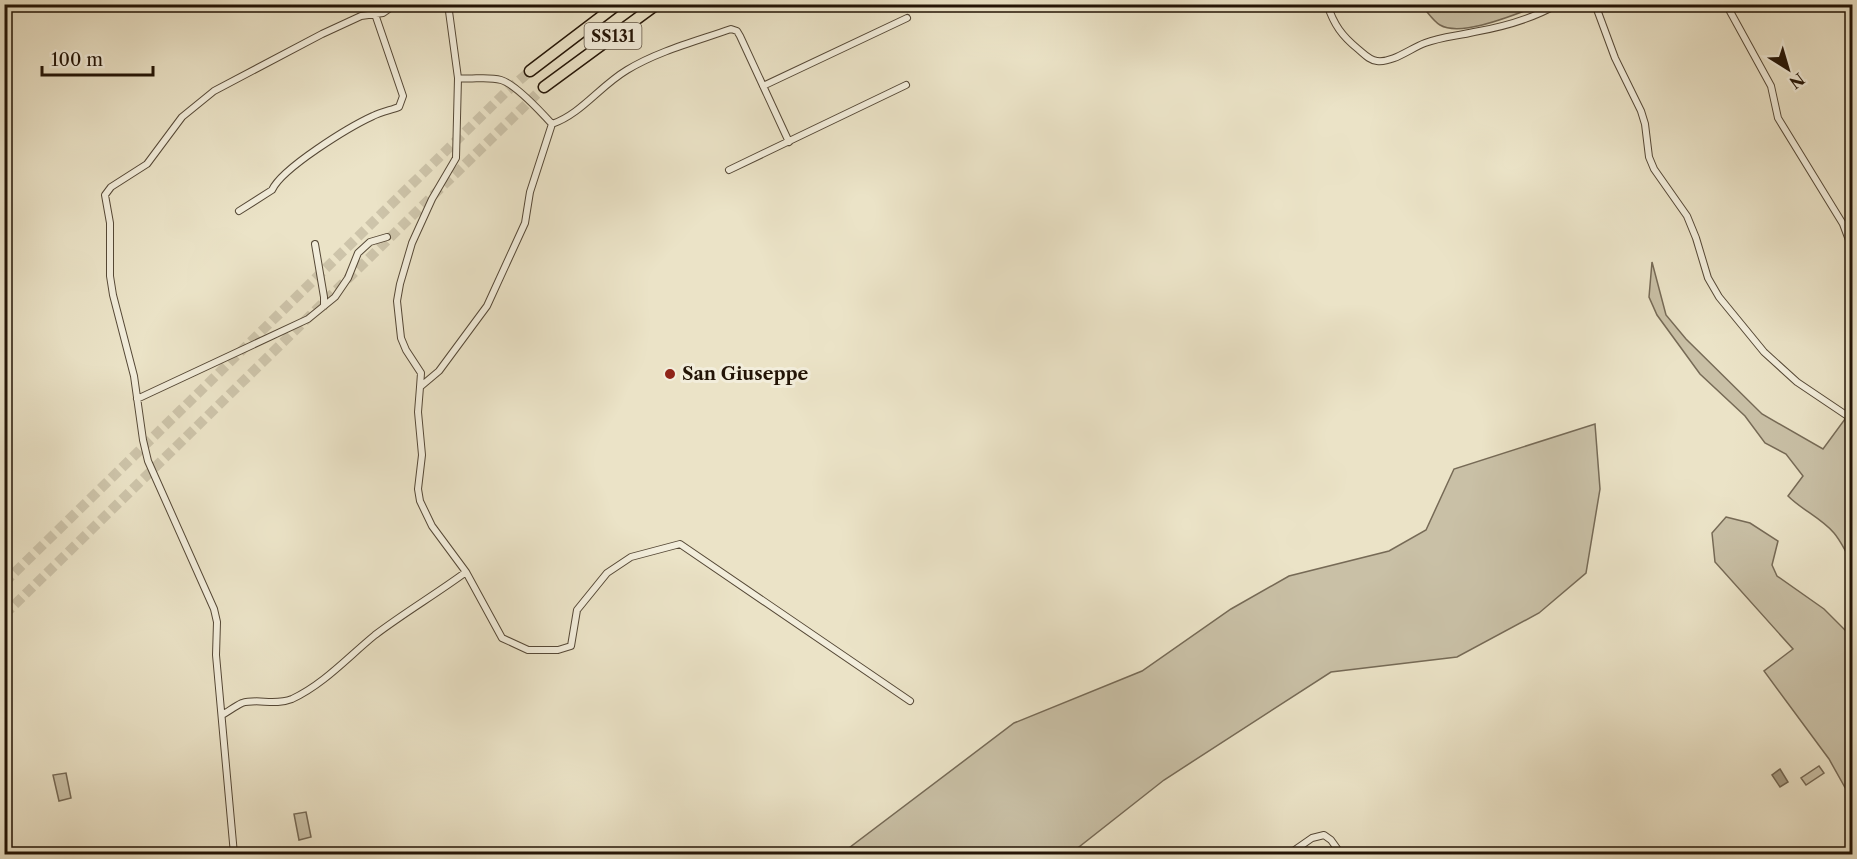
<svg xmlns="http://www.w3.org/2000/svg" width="1857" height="859" viewBox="0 0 1857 859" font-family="'Libre Caslon Text',serif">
  <rect width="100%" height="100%" fill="#ebe3c7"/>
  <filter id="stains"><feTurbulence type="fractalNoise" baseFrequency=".00333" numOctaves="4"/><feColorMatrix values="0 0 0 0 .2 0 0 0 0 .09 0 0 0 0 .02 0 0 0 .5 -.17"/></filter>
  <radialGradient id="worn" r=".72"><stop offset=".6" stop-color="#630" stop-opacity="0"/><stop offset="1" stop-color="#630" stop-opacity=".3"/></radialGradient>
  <path fill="#c9c0a6" stroke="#766a56" stroke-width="1.5" d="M1421,5h119c-22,8 -78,33 -100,20 -7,-4 -13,-14 -19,-20z
    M1652,262l14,53 20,24 76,75 61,35 22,-30 7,5v138c-6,-9 -11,-21 -18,-29 -13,-15 -32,-23 -46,-37l15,-20 -17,-22 -21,-11 -20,-27 -45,-42 -43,-59 -8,-18z
    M1595,424l5,65 -14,84 -47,40 -82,44 -126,15 -167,108 -94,74h-229l173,-131 128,-52 89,-62 58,-33 100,-25 37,-21 28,-61z
    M1726,517l24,6 28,18 -6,24 5,11 47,33 28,28v163l-23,-41 -65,-88 29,-22 -78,-87 -3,-29z
    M1819,766l5,7 -18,12 -5,-7z
    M66,773l5,25 -12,3 -6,-26z
    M306,812l5,25 -12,3 -5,-26z"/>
  <path fill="#a79d85" stroke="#726652" stroke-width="1.5" d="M1780,769l8,13 -8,5 -8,-12z"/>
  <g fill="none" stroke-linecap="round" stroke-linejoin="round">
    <path stroke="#cdc4aa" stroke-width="10" stroke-dasharray="10 5" stroke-linecap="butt" d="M4,583l501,-490 25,-22
      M4,615l540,-528"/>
    <defs>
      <path id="street" d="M1327,4c7,21 15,32 31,45 6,5 11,11 19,12 16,2 34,-13 48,-18 16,-6 32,-7 49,-11 29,-5 58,-13 84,-28
        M1595,4l20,54 26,53 4,13 4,33 5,12 33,47 9,22 12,40 11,19 45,55 33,30 55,37
        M1726,4l45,82 7,32 65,106 9,24
        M458,78c14,2 29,-2 43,2 14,4 41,33 51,44l-22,68 -5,31 -38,83 -48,65 -19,16 -2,25 4,43 -4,34 2,12 12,25 34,46 36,66 26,12h30l13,-4 6,-36 30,-37 24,-16 49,-13 230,157
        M763,86l144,-68
        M552,124c29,-10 48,-38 75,-54 31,-19 70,-29 104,-41l6,2 3,5 49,106
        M729,170l177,-85
        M239,211l33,-21c10,-22 77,-63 101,-74 8,-4 18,-6 26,-9l4,-11 -28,-82
        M315,244l9,53v9
        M420,387l1,-14 -15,-23 -5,-12 -4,-37 3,-17 12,-41 20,-44 24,-41 2,-80 -10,-74
        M137,399l171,-80 27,-22 13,-19 10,-25 12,-11 17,-5
        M222,715c6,-3 13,-9 20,-12 16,-5 32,3 50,-4 32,-15 56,-42 83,-64 29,-22 61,-41 91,-63
        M234,854l-18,-199 1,-33 -3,-13 -66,-148 -5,-21 -9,-64 -21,-81 -3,-19v-53l-5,-28 6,-8 36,-23 35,-47 32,-26 108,-57 39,-18 22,-3 13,-9
        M1289,854l23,-16 12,-3 7,5 10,14"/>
      <path id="highway" d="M530,71l88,-67
        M544,87l113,-83"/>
    </defs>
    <use href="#street" stroke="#554836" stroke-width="8"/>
    <use href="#highway" stroke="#231406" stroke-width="13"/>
    <use href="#street" stroke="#f2eddb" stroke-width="6"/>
    <use href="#highway" stroke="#ebe3c7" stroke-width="10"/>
  </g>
  <circle fill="#8f2418" stroke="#f2eddb" stroke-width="2" cx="670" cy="374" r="6"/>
  <g text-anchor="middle" stroke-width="6" stroke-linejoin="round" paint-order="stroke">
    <rect fill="#f2eddb" stroke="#615546" stroke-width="1.5" x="584.5" y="23" width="57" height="26" rx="4.5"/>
    <g font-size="16" font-weight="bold" fill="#231406">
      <text x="613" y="42">SS131</text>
    </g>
    <g font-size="18" font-weight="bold" fill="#231406" stroke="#f2eddb" text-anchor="start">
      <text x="682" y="380">San Giuseppe</text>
    </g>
  </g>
  <rect width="1857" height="859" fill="none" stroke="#ebe3c7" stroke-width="24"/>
  <rect x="6" y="6" width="1845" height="847" fill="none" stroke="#231406" stroke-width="3"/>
  <rect x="12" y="12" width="1833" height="835" fill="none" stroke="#231406" stroke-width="1.5"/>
  <g transform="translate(1788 69) rotate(143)" stroke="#f2eddb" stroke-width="4.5" paint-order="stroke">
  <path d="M0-4.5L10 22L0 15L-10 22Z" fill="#231406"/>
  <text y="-9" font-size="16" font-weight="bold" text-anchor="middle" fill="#231406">N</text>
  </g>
  <path d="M42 66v9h111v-9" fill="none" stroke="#231406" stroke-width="3"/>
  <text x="51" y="66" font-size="18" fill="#231406" stroke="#f2eddb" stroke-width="4.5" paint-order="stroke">100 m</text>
  <rect width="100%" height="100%" filter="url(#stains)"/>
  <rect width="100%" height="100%" fill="url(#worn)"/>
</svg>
